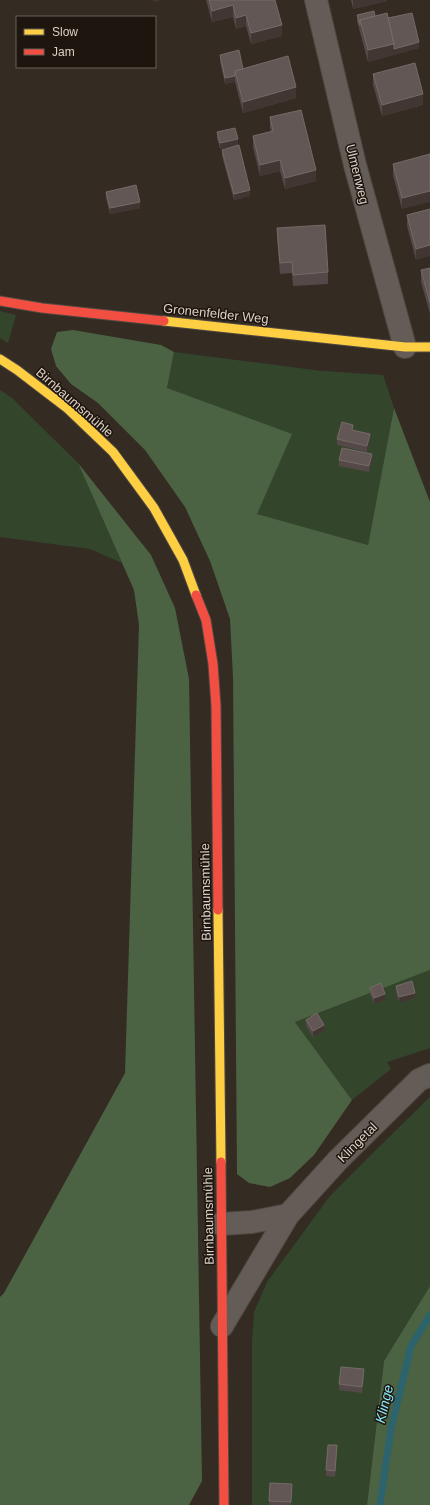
<svg xmlns="http://www.w3.org/2000/svg" width="430" height="1505" viewBox="0 0 430 1505" font-family="Arial,sans-serif">
  <rect width="100%" height="100%" fill="#342b23"/>
  <path fill="#33462c" d="M0,311l16,4 -8,28 -8,-5z
    M174,352l148,19 61,4 11,33 -26,137 -112,-31 -89,-126z
    M0,390l12,8 66,65 44,100 -32,-14 -90,-12z
    M430,970v78l-43,14 4,7 -39,31 -57,-78z
    M430,1097v189l-46,75 -17,144h-115v-163l2,-30 13,-30 63,-86 53,-53z"/>
  <path fill="#4b6343" d="M73,330l88,15 13,7 -7,36 125,46 -35,80 111,31 26,-137 36,94v468l-135,52 57,78 -38,55 -24,23 -20,9 -21,-4 -12,-9 -4,-497 -3,-58 -20,-58 -25,-54 -40,-57 -47,-47 -27,-19 -15,-18 -5,-17 6,-17z
    M78,463l73,92 24,53 14,71 13,802 -13,24h-189v-208l4,-4 121,-220 14,-448 -5,-35z
    M430,1286v219h-63l17,-144z"/>
  <g fill="none" stroke-linecap="round" stroke-linejoin="round">
    <path stroke="#2c636c" stroke-width="7" d="M380,1505l11,-76 20,-83 19,-31"/>
    <defs>
      <path id="street" d="M316,0l39,165 50,182
        M221,1224l31,-2 36,-7
        M222,1326l66,-111 50,-55 81,-80 11,-5"/>
      <path id="slow" d="M164,321l241,26h25
        M0,359l17,11 51,39 45,43 41,56 29,52 13,35
        M218,910l3,252"/>
      <path id="jam" d="M0,301l42,7 122,13
        M196,595l10,25 7,44 3,42 2,204
        M221,1162l3,343"/>
    </defs>
    <use href="#street" stroke="#514941" stroke-width="24"/>
    <use href="#slow" stroke="#514941" stroke-width="11"/>
    <use href="#jam" stroke="#514941" stroke-width="11"/>
    <use href="#street" stroke="#645c56" stroke-width="22"/>
    <use href="#slow" stroke="#ffcf43" stroke-width="9"/>
    <use href="#jam" stroke="#f24e42" stroke-width="9"/>
  </g>
  <path fill="#554848" d="M206,0h69l7,36 -31,8 -5,-18 -10,3 -3,-12 -21,5z
    M351,0h36v1l-34,8z
    M357,15l18,1 13,2 31,30 -51,14 -11,-41z
    M220,55l23,14 53,29 -53,15 -8,-31 -10,2 -5,-23z
    M373,74l50,31 -41,11 -9,-31z
    M270,117l46,64 -31,8 -5,-18 -20,5 -7,-29v-11l18,-4 -1,-4z
    M217,132l21,13 -18,4 -3,-11z
    M222,150l28,46 -16,4 -12,-44z
    M430,154l-28,55 -9,-34v-11z
    M106,192l34,16 -30,6 -4,-16z
    M430,209l-14,51 -9,-34v-11z
    M277,228l51,44v12l-35,2 -1,-13 -12,1 -3,-35z
    M430,268v46l-9,-32v-12z
    M353,430l17,10 -3,12 -30,-7v-6z
    M339,460h33l-3,12 -30,-6z
    M396,986l19,12 -16,5 -3,-11z
    M370,988l15,12 -11,4 -4,-10z
    M306,1020l18,11 -11,6 -7,-11z
    M364,1375l-2,18 -23,-3v-6z
    M337,1451l-2,26 -9,-1v-6z
    M292,1484l-1,21h-22v-4z"/>
  <path fill="#423633" d="M153,0h9l-9,2z
    M353,0h34v1l-34,8z
    M233,5v12l-21,5v-11z
    M246,15v11l-10,3v-11z
    M282,25v11l-31,8v-11z
    M419,42v6l-25,7v-6z
    M394,44v11l-26,7v-12z
    M235,76v6l-10,2v-6z
    M296,87v11l-53,15v-11z
    M423,94v11l-41,11v-11z
    M238,139v6l-18,4v-6z
    M280,160v11l-20,5v-11z
    M316,170v11l-31,8v-11z
    M250,190v6l-16,4v-6z
    M430,191v11l-28,7v-11z
    M140,202v6l-30,6v-6z
    M430,245v11l-14,4v-11z
    M370,434v6l-3,12v-6z
    M372,454v6l-3,12v-6z
    M415,993v5l-16,5v-6z
    M385,994v6l-11,4v-6z
    M324,1025v6l-11,6v-6z"/>
  <path fill="#635755" stroke="#766a67" d="M209,0h66l7,25 -31,8 -5,-18 -10,3 -3,-13 -21,6z
    M374,11l1,5 -15,4v5l-3,-10z
    M387,13l7,31 -26,6 -8,-30z
    M412,13l7,29 -25,7v-5l-6,-26z
    M239,50l4,19 -8,2v5l-10,2 -5,-23z
    M288,56l8,31 -53,15 -8,-31z
    M415,63l8,31 -41,11 -9,-31z
    M301,110l15,60 -31,8 -5,-18 -20,5 -7,-29 20,-5 -3,-14z
    M235,128l3,11 -18,4 -3,-11z
    M239,145l11,45 -16,4 -12,-44z
    M430,154v37l-28,7 -9,-34z
    M136,185l4,17 -30,6 -4,-16z
    M430,209v36l-14,4 -9,-34z
    M325,225l3,47 -35,3 -1,-13 -12,1 -3,-35z
    M430,268v35l-9,-33z
    M342,422l11,3 -1,5 18,4 -3,12 -30,-7z
    M342,448l30,6 -3,12 -30,-6z
    M412,981l3,12 -16,4 -3,-11z
    M381,983l4,11 -11,4 -4,-10z
    M317,1013l7,12 -11,6 -7,-11z
    M341,1367l23,2 -2,18 -23,-3z
    M328,1445h9l-2,26 -9,-1z
    M270,1483l22,1 -1,18 -22,-1z"/>
  <g text-anchor="middle" stroke-width="3" stroke-linejoin="round" paint-order="stroke">
    <g font-size="13" fill="#dbd0c6" stroke="#1d150e">
      <text transform="translate(358 174) rotate(76)" y="5">Ulmenweg</text>
      <text transform="translate(216 313) rotate(6)" y="5">Gronenfelder Weg</text>
      <text transform="translate(75 402) rotate(41)" y="5">Birnbaumsmühle</text>
      <text transform="translate(205 892) rotate(-91)" y="5">Birnbaumsmühle</text>
      <text transform="translate(357 1142) rotate(-45)" y="5">Klingetal</text>
      <text transform="translate(208 1216) rotate(-91)" y="5">Birnbaumsmühle</text>
    </g>
    <g font-size="14" font-style="italic" fill="#8aecfd" stroke="#1d150e">
      <text transform="translate(384 1404) rotate(-77)" y="5">Klinge</text>
    </g>
  </g>
  <rect x="16" y="16" width="140" height="52" fill="#1d150e" stroke="#696058"/>
  <rect x="24" y="29" width="20" height="6" fill="#ffcf43" stroke="#696058"/>
  <text x="52" y="36" font-size="12" fill="#dbd0c6">Slow</text>
  <rect x="24" y="49" width="20" height="6" fill="#f24e42" stroke="#696058"/>
  <text x="52" y="56" font-size="12" fill="#dbd0c6">Jam</text>
</svg>
